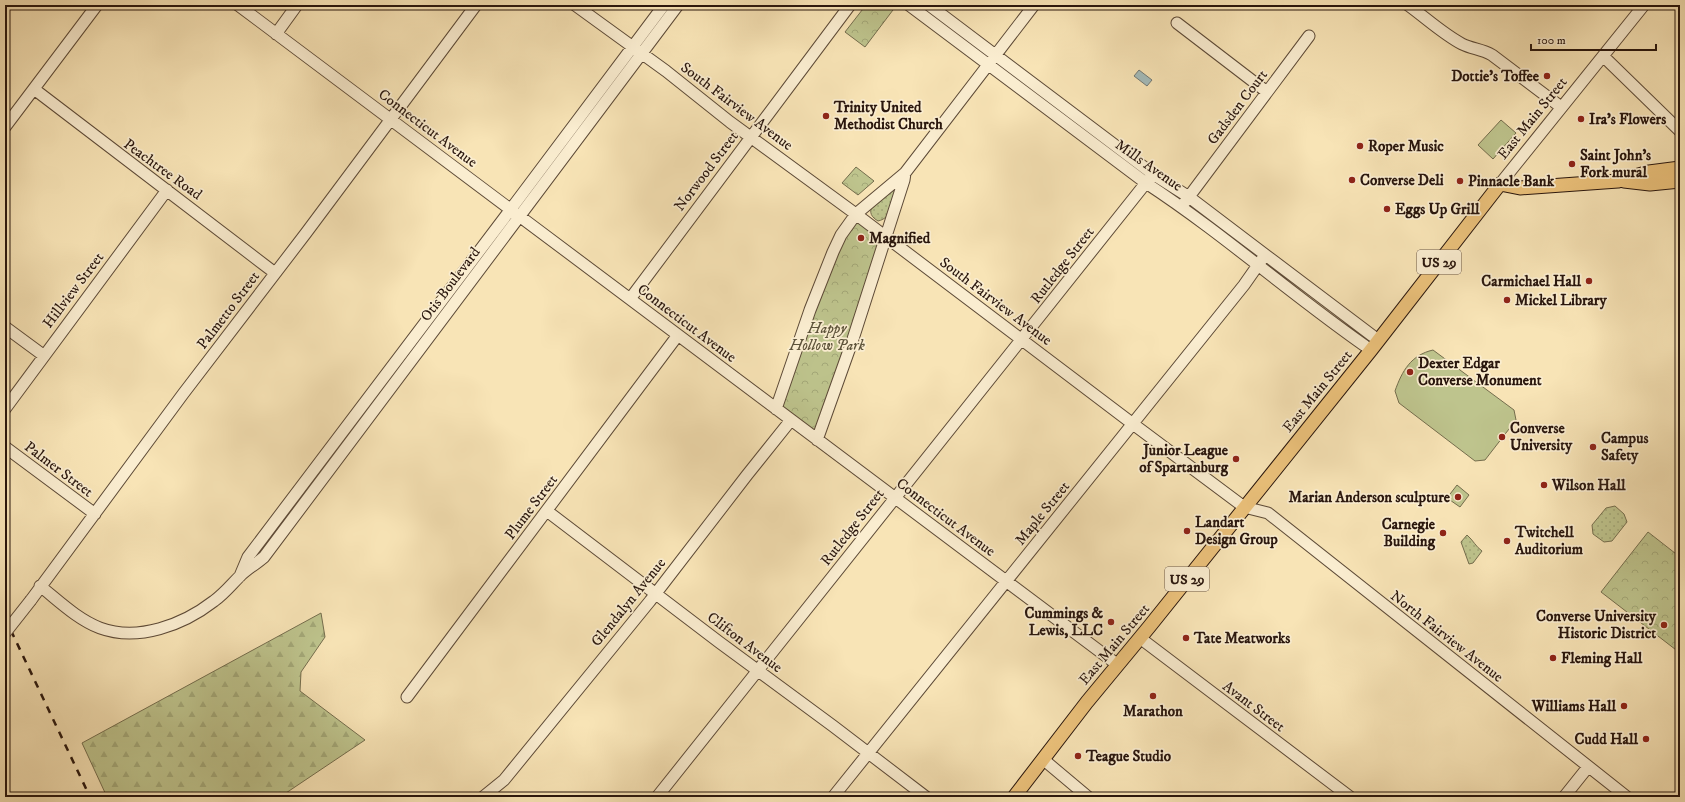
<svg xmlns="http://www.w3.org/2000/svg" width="1685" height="802" viewBox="0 0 1685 802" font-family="'IM FELL DW Pica',serif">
  <defs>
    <pattern id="forest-firs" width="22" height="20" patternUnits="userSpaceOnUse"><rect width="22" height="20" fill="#bec48d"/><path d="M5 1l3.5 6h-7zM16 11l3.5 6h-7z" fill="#a3a878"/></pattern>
    <pattern id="park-crowns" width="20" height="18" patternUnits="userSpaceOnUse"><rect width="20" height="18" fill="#bec48d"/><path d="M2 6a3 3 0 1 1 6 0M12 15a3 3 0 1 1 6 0" fill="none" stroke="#a3a878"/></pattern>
    <pattern id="garden-dots" width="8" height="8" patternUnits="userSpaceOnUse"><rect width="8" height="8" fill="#bec48d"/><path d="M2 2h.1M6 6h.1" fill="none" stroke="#a3a878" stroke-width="1.8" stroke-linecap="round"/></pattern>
  </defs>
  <rect width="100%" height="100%" fill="#f8e4b6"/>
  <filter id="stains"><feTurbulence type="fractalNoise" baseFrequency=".005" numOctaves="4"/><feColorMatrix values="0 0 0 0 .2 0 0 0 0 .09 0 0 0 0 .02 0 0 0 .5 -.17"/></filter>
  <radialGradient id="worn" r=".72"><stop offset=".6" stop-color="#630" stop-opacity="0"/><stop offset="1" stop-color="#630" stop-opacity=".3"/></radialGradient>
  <path fill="#bec48d" stroke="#746d4d" d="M1501,120l15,13 -23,26 -15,-14z
    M1433,350l81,60 2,10 -31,40 -10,1 -76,-58 -4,-12c7,-20 16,-36 38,-41z
    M1457,485l12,10 -9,12 -13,-9z"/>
  <path fill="url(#forest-firs)" stroke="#746d4d" d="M321,613l4,24 -24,35 -1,19 65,49 -85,57h-173l-25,-54z"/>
  <path fill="url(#park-crowns)" stroke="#746d4d" d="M866,5l30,1 -31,41 -20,-15z
    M856,167l18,14 -16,14 -16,-12z
    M856,214l30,23 -69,203 -41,-31 34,-99z
    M1648,532l32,25v96l-79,-61z"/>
  <path fill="url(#garden-dots)" stroke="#746d4d" d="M892,187h5c-4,13 -4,31 -19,34 -19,-11 4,-25 14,-34z
    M1615,506l9,8 3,8 -15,19 -8,1 -11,-8 -1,-9 14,-17z
    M1467,535c6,5 9,12 15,16l-9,12 -4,1 -8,-22z"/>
  <path fill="#a3bbba" stroke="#727975" d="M1139,70l13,10 -5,6 -13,-10z"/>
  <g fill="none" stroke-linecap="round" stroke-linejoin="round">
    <defs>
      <path id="minor" d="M238,5l880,660
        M575,5l91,66 64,51 123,90 280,212 111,83 24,6 359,284
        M909,5l237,178c78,51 148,114 225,167
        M929,5l224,169 36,23 189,143
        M1408,5c18,13 35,29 54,39 10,5 20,5 30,11l69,52
        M1177,23l90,69
        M276,34l21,-29
        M1603,56l77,75
        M34,89l241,184
        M5,127l92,-122
        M1500,184l144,-179
        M1185,202l124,-166
        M630,299l220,-294
        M5,327l38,28
        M5,409l162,-219
        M776,409l34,-99 23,-58 8,-17 15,-21 49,-41 129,-168
        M817,440l36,-101 51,-159 1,-7
        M5,447l90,67
        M547,511l172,131 114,84 93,71
        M240,576l8,-19 263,-348 153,-204
        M40,586c19,15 37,33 60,42 38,14 83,-3 114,-27 10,-7 17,-16 26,-25 7,-7 16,-12 24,-19l414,-552
        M31,600l152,-206 123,-161 170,-228
        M1140,638l210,159
        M407,697l271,-362
        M1044,760l44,37
        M483,797l21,-17 146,-179 97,-126 44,-55
        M657,797l496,-623
        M833,797l411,-512 21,-30
        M1564,797l24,-30"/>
      <path id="major" d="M1624,181l26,3 30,-3
        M1014,797l73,-95 62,-75 222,-277 129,-166 20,4 98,-7 31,-9 31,-4"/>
    </defs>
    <use href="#minor" stroke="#5d4a37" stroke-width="13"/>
    <use href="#major" stroke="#29160d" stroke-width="15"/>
    <use href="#minor" stroke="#faedd0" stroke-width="11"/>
    <use href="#major" stroke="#ecc27b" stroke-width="13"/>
    <path stroke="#29160d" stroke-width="2.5" stroke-dasharray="7 7" stroke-linecap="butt" d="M5,618l85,179"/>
    <defs>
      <path id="minor-bridge" d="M5,633l26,-33"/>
    </defs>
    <use href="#minor-bridge" stroke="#5d4a37" stroke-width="13" stroke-linecap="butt"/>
    <use href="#minor-bridge" stroke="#faedd0" stroke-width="11"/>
  </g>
  <g fill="#8f2418" stroke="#faedd0" stroke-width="1.5">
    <circle cx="1547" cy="76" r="4"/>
    <circle cx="826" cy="116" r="4"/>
    <circle cx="1581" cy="119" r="4"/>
    <circle cx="1360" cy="146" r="4"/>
    <circle cx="1572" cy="164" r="4"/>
    <circle cx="1352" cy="180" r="4"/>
    <circle cx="1460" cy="181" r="4"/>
    <circle cx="1387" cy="209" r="4"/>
    <circle cx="861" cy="238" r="4"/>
    <circle cx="1589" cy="281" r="4"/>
    <circle cx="1507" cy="300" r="4"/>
    <circle cx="1410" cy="372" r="4"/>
    <circle cx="1502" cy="437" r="4"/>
    <circle cx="1593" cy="447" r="4"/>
    <circle cx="1236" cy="459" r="4"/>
    <circle cx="1544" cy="485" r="4"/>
    <circle cx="1458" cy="497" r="4"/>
    <circle cx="1187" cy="531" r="4"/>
    <circle cx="1443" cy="533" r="4"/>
    <circle cx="1507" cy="541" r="4"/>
    <circle cx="1111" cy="622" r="4"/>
    <circle cx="1664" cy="625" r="4"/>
    <circle cx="1186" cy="638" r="4"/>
    <circle cx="1553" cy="658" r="4"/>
    <circle cx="1153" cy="696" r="4"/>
    <circle cx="1624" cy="706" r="4"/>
    <circle cx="1646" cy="739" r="4"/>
    <circle cx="1078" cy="756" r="4"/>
  </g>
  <g text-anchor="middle" stroke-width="3.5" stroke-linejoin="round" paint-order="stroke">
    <g fill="#faedd0" stroke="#685648" stroke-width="1">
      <rect x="1417" y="250" width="44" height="24" rx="3"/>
      <rect x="1165" y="567" width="44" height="24" rx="3"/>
    </g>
    <g font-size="14" font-weight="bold" fill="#29160d">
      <text x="1439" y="267">US 29</text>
      <text x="1187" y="584">US 29</text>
    </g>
    <g font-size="15" font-weight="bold" fill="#29160d" stroke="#faedd0" text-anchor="start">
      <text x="1539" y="81" text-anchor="end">Dottie's Toffee</text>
      <text x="834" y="112">Trinity United<tspan x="834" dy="17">Methodist Church</tspan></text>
      <text x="1589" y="124">Ira's Flowers</text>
      <text x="1368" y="151">Roper Music</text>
      <text x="1580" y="160">Saint John's<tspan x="1580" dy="17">Fork mural</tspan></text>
      <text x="1360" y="185">Converse Deli</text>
      <text x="1468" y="186">Pinnacle Bank</text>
      <text x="1395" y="214">Eggs Up Grill</text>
      <text x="869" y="243">Magnified</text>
      <text x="1581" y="286" text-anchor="end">Carmichael Hall</text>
      <text x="1515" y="305">Mickel Library</text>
      <text x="1418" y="368">Dexter Edgar<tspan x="1418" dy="17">Converse Monument</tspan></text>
      <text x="1510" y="433">Converse<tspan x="1510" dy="17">University</tspan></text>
      <text x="1601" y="443">Campus<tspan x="1601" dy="17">Safety</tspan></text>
      <text x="1228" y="455" text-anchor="end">Junior League<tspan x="1228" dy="17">of Spartanburg</tspan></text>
      <text x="1552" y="490">Wilson Hall</text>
      <text x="1450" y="502" text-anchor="end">Marian Anderson sculpture</text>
      <text x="1195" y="527">Landart<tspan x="1195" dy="17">Design Group</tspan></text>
      <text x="1435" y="529" text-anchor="end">Carnegie<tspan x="1435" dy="17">Building</tspan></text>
      <text x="1515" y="537">Twitchell<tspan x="1515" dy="17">Auditorium</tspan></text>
      <text x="1103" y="618" text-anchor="end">Cummings &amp;<tspan x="1103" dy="17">Lewis, LLC</tspan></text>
      <text x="1656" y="621" text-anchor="end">Converse University<tspan x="1656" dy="17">Historic District</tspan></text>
      <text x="1194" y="643">Tate Meatworks</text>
      <text x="1561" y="663">Fleming Hall</text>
      <text x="1616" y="711" text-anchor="end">Williams Hall</text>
      <text x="1153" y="716" text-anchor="middle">Marathon</text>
      <text x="1638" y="744" text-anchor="end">Cudd Hall</text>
      <text x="1086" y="761">Teague Studio</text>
    </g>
    <g font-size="15" fill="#29160d" stroke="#faedd0">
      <text transform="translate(737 106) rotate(37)" y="5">South Fairview Avenue</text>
      <text transform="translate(1237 107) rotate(-53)" y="5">Gadsden Court</text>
      <text transform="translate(1532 118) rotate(-51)" y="5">East Main Street</text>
      <text transform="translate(428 128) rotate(37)" y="5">Connecticut Avenue</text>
      <text transform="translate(1149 165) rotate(35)" y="5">Mills Avenue</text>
      <text transform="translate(163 169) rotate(36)" y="5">Peachtree Road</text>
      <text transform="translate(706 171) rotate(-53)" y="5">Norwood Street</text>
      <text transform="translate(1062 265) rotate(-52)" y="5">Rutledge Street</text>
      <text transform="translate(450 284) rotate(-53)" y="5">Otis Boulevard</text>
      <text transform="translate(73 290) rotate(-53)" y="5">Hillview Street</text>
      <text transform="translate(996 301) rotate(37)" y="5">South Fairview Avenue</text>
      <text transform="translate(228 310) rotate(-53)" y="5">Palmetto Street</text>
      <text transform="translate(687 323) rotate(37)" y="5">Connecticut Avenue</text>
      <text transform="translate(1317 391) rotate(-51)" y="5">East Main Street</text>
      <text transform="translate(59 469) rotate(37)" y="5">Palmer Street</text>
      <text transform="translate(531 507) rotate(-53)" y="5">Plume Street</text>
      <text transform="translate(1042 513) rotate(-51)" y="5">Maple Street</text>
      <text transform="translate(946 517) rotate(37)" y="5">Connecticut Avenue</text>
      <text transform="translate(852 527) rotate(-52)" y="5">Rutledge Street</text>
      <text transform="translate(628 602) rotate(-51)" y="5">Glendalyn Avenue</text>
      <text transform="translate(1447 636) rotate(38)" y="5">North Fairview Avenue</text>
      <text transform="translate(745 642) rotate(37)" y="5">Clifton Avenue</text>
      <text transform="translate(1114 644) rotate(-50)" y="5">East Main Street</text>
      <text transform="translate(1254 706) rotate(37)" y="5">Avant Street</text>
    </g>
    <g font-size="15" font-style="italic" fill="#5d533a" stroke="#faedd0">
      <text x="827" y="333">Happy<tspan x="827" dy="17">Hollow Park</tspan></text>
    </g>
  </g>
  <rect width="1685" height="802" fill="none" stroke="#f8e4b6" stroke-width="20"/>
  <rect x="6" y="6" width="1673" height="790" fill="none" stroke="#29160d" stroke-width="2"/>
  <rect x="10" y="10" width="1665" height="782" fill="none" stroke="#29160d"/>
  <path d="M1531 44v6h125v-6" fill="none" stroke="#29160d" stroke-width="2"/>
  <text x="1537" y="44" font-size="12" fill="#29160d" stroke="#faedd0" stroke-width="3" paint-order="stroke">100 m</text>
  <rect width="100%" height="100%" filter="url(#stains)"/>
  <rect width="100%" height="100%" fill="url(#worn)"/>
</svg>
